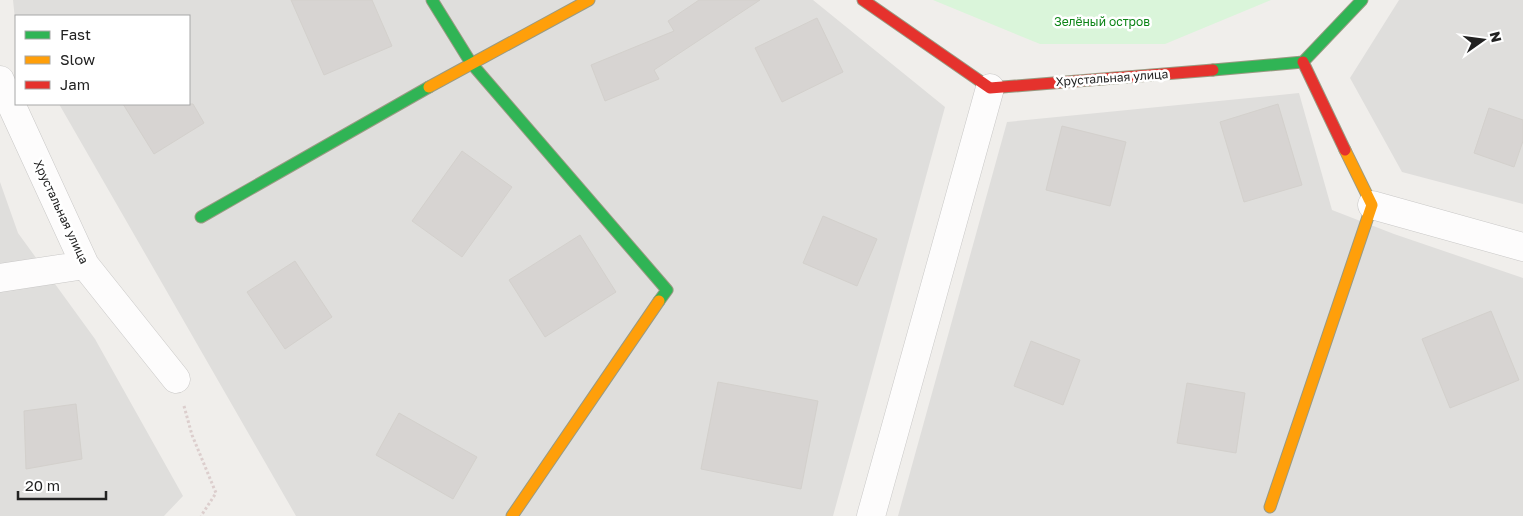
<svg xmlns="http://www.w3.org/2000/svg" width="1523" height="516" viewBox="0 0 1523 516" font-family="'Golos Text',sans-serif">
  <rect width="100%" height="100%" fill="#f0eeeb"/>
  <path fill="#dfdedc" d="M13,0h800l132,107 -112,409h-537l-237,-412h130v-88h-173v13z
    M1399,0h124v204l-121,-32 -52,-94z
    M1299,93l33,117 62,24 129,44v238h-625l109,-394z
    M0,182l18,51 77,106 88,157 -19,20h-164z"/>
  <path fill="#daf5da" d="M933,0h338l-106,44h-125z"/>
  <path fill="#d7d4d2" stroke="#d3d0cc" d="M291,0h81l20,46 -68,29z
    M699,0h61l-106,70 5,9 -54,22 -14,-36 83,-34 -6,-10z
    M817,18l26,54 -61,30 -27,-54z
    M123,104h70l11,19 -50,31z
    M1278,104l24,81 -58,17 -24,-80z
    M1489,108l34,12v21l-9,26 -40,-14z
    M1062,126l64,16 -16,64 -64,-16z
    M462,151l50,36 -50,70 -50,-36z
    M823,216l54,23 -20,47 -54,-23z
    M580,235l36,57 -71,45 -36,-57z
    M295,261l37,56 -47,32 -38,-57z
    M1491,311l28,69 -69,28 -28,-69z
    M1031,341l49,19 -17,45 -49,-19z
    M718,382l100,19 -17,88 -100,-20z
    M1187,383l58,10 -9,60 -59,-10z
    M76,404l6,55 -56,10 -2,-58z
    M399,413l78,44 -24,42 -77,-44z"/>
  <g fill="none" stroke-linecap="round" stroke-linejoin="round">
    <defs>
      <path id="street" d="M0,80l85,185 91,114
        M1372,205l151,42
        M0,278l85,-13
        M871,516l119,-428"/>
      <path id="fast" d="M432,0l39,63 196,227 -8,11
        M1213,70l90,-8 59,-62
        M201,217l228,-130"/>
      <path id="slow" d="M429,87l160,-87
        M1270,507l102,-302 -27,-55
        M512,516l147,-215"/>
      <path id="jam" d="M863,0l127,88 223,-18
        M1303,62l42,88"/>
    </defs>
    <use href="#street" stroke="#c9c8c7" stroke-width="29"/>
    <use href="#fast" stroke="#999a82" stroke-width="13"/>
    <use href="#slow" stroke="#999a82" stroke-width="13"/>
    <use href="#jam" stroke="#999a82" stroke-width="13"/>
    <path stroke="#dccecd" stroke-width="3" stroke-dasharray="2.5 2.5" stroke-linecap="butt" d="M184,406l8,29 24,58 -15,23"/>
    <use href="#street" stroke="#fdfcfc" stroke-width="28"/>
    <use href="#fast" stroke="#30b455" stroke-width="11"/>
    <use href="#slow" stroke="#ff9f0a" stroke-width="11"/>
    <use href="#jam" stroke="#e5322d" stroke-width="11"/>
  </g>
  <g text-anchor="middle" stroke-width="5" stroke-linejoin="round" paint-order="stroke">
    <g font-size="12" fill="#0c8416" stroke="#fff">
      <text x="1102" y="26">Зелёный остров</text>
    </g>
    <g font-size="12" fill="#222" stroke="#fff">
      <text transform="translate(1112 78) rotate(-4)" y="4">Хрустальная улица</text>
      <text transform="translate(61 212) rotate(65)" y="4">Хрустальная улица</text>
    </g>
  </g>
  <rect x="15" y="15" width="175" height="90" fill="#ffffff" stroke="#a7a7a7"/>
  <rect x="25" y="31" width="25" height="8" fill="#30b455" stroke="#a7a7a7"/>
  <text x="60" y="40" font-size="15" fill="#222222">Fast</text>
  <rect x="25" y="56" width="25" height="8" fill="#ff9f0a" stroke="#a7a7a7"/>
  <text x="60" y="65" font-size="15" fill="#222222">Slow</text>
  <rect x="25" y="81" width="25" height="8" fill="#e5322d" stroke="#a7a7a7"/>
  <text x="60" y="90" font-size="15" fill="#222222">Jam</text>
  <g transform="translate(1483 40) rotate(76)" stroke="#ffffff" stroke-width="4" paint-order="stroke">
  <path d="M0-4L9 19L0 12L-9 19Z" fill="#222222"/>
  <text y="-8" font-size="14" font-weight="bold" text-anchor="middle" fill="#222222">N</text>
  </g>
  <path d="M18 491v8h88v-8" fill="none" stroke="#222222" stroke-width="2.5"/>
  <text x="25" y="491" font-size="15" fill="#222222" stroke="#ffffff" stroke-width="4" paint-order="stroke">20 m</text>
</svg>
